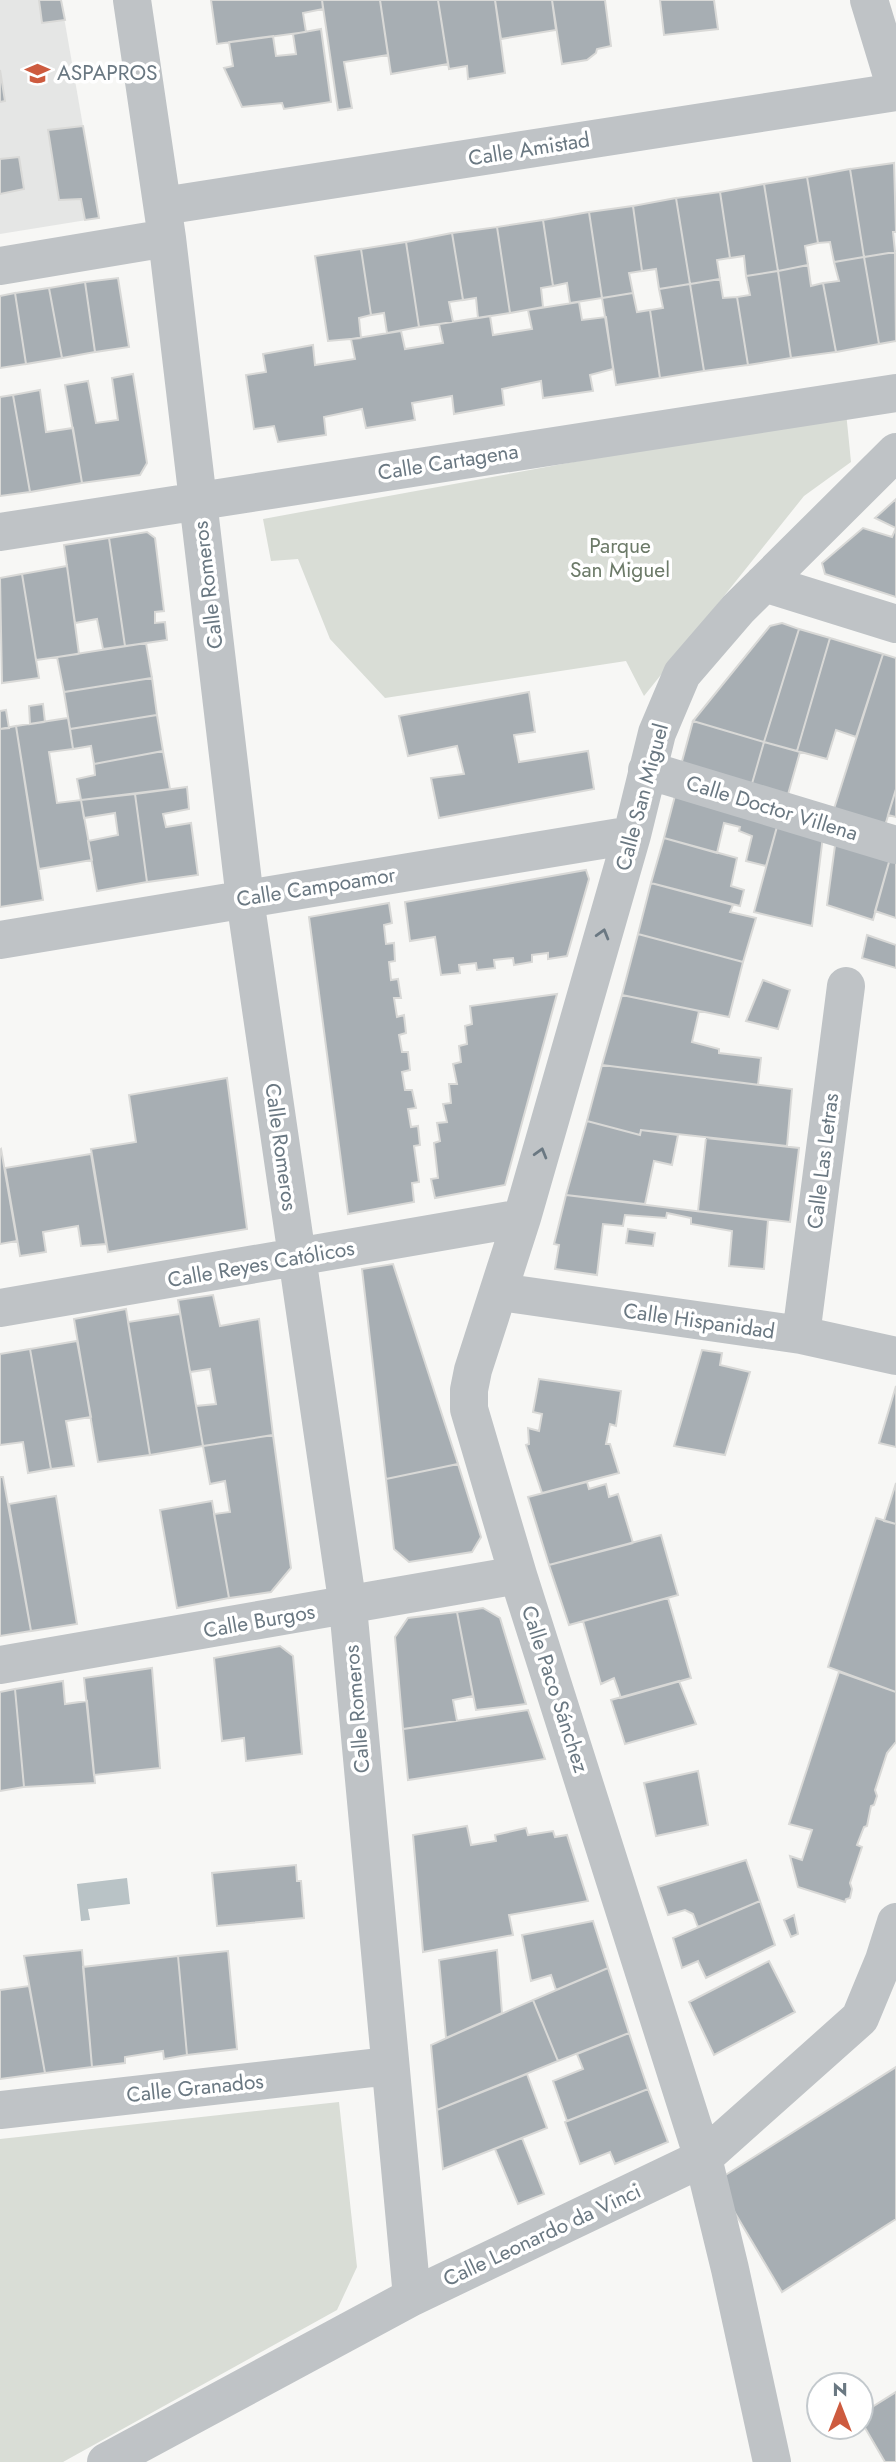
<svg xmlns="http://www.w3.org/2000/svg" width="896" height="2462" viewBox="0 0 896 2462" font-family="Jost,sans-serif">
  <rect width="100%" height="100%" fill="#f7f7f5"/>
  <path fill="#e5e6e5" d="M0,0h61l38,218 -99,16z"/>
  <path fill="#d9ddd6" d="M846,412l5,50 -47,34 -160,200 -18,-35 -241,37 -55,-59 -32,-80 -27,2 -8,-42z
    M339,2102l18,165 -20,43 -274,152h-63v-323z"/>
  <path fill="#b9c3c6" d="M127,1878l3,26 -42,5 2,11 -9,1 -4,-37z"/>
  <path fill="#a7aeb3" stroke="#d9d9d7" stroke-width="2" d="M39,0h22l4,20 -23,3z
    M211,0h111l1,9 -20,4 3,19 -89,12z
    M322,0h58l8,55 -44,7 8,46 -14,2z
    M380,0h58l10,64 -57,10z
    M438,0h57l10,73 -37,6 -1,-13 -18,3z
    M495,0h57l4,30 -55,9z
    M552,0h53l6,46 -14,3 -1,4 -9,7 -25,4z
    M660,0h54l4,29 -54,6z
    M321,29l10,73 -47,7 -2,-6 -40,4 -18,-39 9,-2 -4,-24 44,-6 3,20 20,-2 -3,-20z
    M0,70l5,31 -5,1z
    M83,126l16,92 -14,2 -4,-21 -22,1 -11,-70z
    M19,157l5,32 -24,5v-35z
    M894,163l2,69h-3l2,20 -31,5 -14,-88z
    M850,169l14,88 -30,5 -4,-20 -12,1 -11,-66z
    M807,177l11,66 -13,3 3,19 -30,6 -14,-87z
    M764,184l14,87 -32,5 -2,-20 -14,2 -10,-66z
    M720,192l10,66 -13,2 3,19 -30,5 -14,-86z
    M676,198l14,86 -31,5 -3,-20 -14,2 -9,-65z
    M633,206l9,65 -13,2 4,20 -31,5 -13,-86z
    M589,212l13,86 -32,5 -3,-20 -14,3 -10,-66z
    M543,220l10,66 -12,2 2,19 -33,6 -13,-86z
    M497,227l13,86 -32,5 -2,-20 -13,2 -11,-67z
    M452,233l11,67 -14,2 4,20 -34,5 -13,-85z
    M406,242l13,85 -32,6 -3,-20 -13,2 -10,-66z
    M361,249l10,66 -12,3 2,20 -33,3 -13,-85z
    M895,252l1,89 -17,3 -15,-87z
    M864,257l15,87 -43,8 -13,-69 16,-2 -5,-19z
    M808,265l3,21 12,-3 13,69 -45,6 -13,-87z
    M778,271l13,87 -43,7 -11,-68 13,-2 -4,-19z
    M118,278l11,69 -34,5 -10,-70z
    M720,279l3,19 14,-1 11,68 -44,6 -14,-87z
    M85,282l10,70 -33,6 -13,-70z
    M690,284l14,87 -44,7 -10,-68 13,-2 -4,-19z
    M49,288l13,70 -36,6 -11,-71z
    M15,293l11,71 -26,4v-72z
    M633,293l4,19 13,-2 10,68 -44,7 -14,-87z
    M579,302l3,18 24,-3 7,52 -23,6 3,16 -50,7 -2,-17 -39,8 2,16 -50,9 -2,-18 -40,7 3,17 -49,8 -4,-19 -38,8 2,18 -48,7 -4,-16 -20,3 -8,-54 20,-3 -3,-18 50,-9 2,20 40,-6 -4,-20 50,-8 4,18 38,-6 -4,-19 51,-8 3,19 39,-6 -4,-19z
    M133,374l14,89 -7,12 -58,8 -17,-98 23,-4 8,42 22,-3 -6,-42z
    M40,390l6,42 27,-4 9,55 -52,9 -17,-97z
    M13,395l17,97 -30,4v-99z
    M896,499v98l-71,-23 -3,-11 41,-35 29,9 4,-9 -21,-10z
    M147,532l8,6 9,73 -9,1v11l10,-1 2,18 -42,6 -16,-108z
    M109,538l16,108 -22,3 -6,-30 -22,4 -11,-78z
    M67,566l12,88 -43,6 -14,-86z
    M22,574l17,104 -37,5 -2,-105z
    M782,623l17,6 -35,113 -71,-21 77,-95z
    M799,629l31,9 -33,113 -33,-9z
    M830,638l53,16 -27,83 -20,-7 -9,29 -30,-8z
    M146,643l6,35 -88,14 -7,-35z
    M883,654l13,4v131l-12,40 -51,-17z
    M152,678l5,37 -87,14 -6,-37z
    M529,692l6,40 -21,3 5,27 69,-11 6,38 -155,29 -8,-40 33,-4 -7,-28 -49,10 -9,-40z
    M43,704l2,18 -15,2 -1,-18z
    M6,710l3,18 -9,1v-18z
    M157,715l6,36 -69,13 -3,-18 -18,3 -3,-20z
    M68,718l5,31 -24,3 8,51 24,-3 11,60 -53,9 -23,-143z
    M693,721l71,21 -13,45 -70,-22z
    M16,726l27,174 -43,7v-178z
    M764,742l36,10 -13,46 -36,-11z
    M163,751l7,38 -89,11 -4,-21 18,-4 -1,-11z
    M187,787l2,22 -26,5 3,13 25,-4 7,52 -51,7 -12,-88z
    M896,789v28l-8,-2z
    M676,792l102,31 -12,43 -20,-5 6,-25 -13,-5 1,-4 -16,-4 -7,30 -53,-15z
    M135,794l12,88 -50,9 -9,-50 30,-6 -3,-22 -31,5 -3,-18z
    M778,823l45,13 -11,90 -58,-14z
    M664,838l73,20 -6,28 13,4 -4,16 -89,-23z
    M836,838l55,17 -18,65 -46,-15z
    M891,855l5,2v61l-21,-7z
    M586,870l3,9 -22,77 -19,3v-6l-16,2v7l-18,3 -1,-7 -19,2 1,8 -18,2 -1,-7 -17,2 1,8 -19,2 -6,-38 -25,4 -5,-39z
    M651,883l82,22 -3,7 26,6 -13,44 -105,-28z
    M389,903l3,20 -8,2 2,19 8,-1 1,18 -6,1 2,18 7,-1 3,19h-7l3,19 7,-2 2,18 -7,2 3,17h6l2,18 -8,2 3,18h7l4,18 -8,1 3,18 7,-1 2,19 -6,1 5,36 -7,1 2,19 -66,12 -39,-297z
    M638,934l105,28 -14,55 -107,-22z
    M867,935l29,10v23l-34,-10z
    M763,980l27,10 -12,39 -32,-8z
    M557,994l-52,191 -70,13 -4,-19 7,-1 -4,-35 6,-2 -3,-18 10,-1 -4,-18 8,-1 -2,-19h8l-4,-20 8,-2 -2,-16 8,-2 -2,-18 7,-2 -2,-18z
    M622,995l77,16 -7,31 27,7v4l42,5 -3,27 -156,-20z
    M602,1065l190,24 -5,57 -146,-16 -1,5 -53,-14z
    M227,1078l20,151 -139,23 -17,-103 45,-7 -7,-47z
    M587,1121l53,14 1,-5 37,5 -6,30 -18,-4 -9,43 -79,-9z
    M706,1138l93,10 -9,74 -92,-11z
    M1,1149l16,92 -17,3v-94z
    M91,1154l15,90 -25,2 -3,-20 -35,6 3,20 -26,4 -15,-88z
    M566,1195l202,25 -4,49 -35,-3 3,-35 -41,-7v-6l-24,-5 -1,5 -41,-3 -2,11 -20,-2 -6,51 -42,-6 4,-24 -5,-1z
    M628,1229l27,4 -2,13 -27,-3z
    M393,1264l65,200 -72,15 -24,-210z
    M213,1295l7,31 39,-7 14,116 -70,11 -7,-40 20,-2 -6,-35 -20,3 -12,-72z
    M126,1309l24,146 -52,7 -24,-143z
    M180,1314l23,132 -53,9 -22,-133z
    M77,1341l14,76 -25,4 8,45 -23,3 -21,-120z
    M30,1349l21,120 -23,4 -5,-31 -23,3v-91z
    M702,1350l20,3 -2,12 30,7 -25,83 -51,-9z
    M539,1379l82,12 -5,35 -6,-2 -4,20h4l9,29 -77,20 -16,-48 3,-1 -1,-16 11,3 3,-17 -9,-2z
    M896,1386v61l-17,-4z
    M273,1435l18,133 -20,24 -42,6 -15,-84 16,-2 -5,-31 -15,3 -7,-38z
    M458,1464l23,73 -9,15 -63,10 -15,-13 -8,-70z
    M0,1477h3l28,154 -31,5z
    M587,1482l2,7 17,-5 3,13 9,-3 15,49 -84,22 -21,-68z
    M896,1483v41l-12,-3z
    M56,1496l21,128 -46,7 -22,-127z
    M212,1501l17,97 -52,10 -17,-98z
    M876,1518l20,6v168l-68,-25z
    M661,1535l17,60 -109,30 -20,-60z
    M668,1598l23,80 -70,20 -7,-20 -13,6 -18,-63z
    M483,1608l17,10 26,86 -50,6 -19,-98z
    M457,1612l16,84 -20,4 4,21 -54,8 -8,-92 13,-19z
    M280,1646l13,10 9,98 -56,7 -2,-23 -22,3 -8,-83z
    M152,1668l8,100 -66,7 -10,-97z
    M839,1672l57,20v50l-9,11 -12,37 2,6 -3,9 -3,1 -4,20 -3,1 -7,18 5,2 -12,36 2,6 -2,9 -4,1 -1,3 -47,-15 -8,-31 12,4 10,-30 -23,-6z
    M63,1681l2,23 22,-3 8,82 -71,4 -9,-98z
    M679,1681l17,43 -71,20 -14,-44z
    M15,1689l9,98 -24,4v-99z
    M528,1710l17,49 -137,21 -5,-51z
    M698,1771l10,54 -52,11 -12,-53z
    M467,1826l4,19 25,-4 -1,-6 31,-7 2,7 25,-4 2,6 12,-2 21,66 -79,14 4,20 -90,17 -10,-117z
    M746,1860l14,41 -62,26 -5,-13 -8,-4 -17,5 -10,-28z
    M296,1865l1,16h4l3,37 -87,8 -5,-53z
    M760,1901l15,44 -69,33 -8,-17 -16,7 -9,-30z
    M794,1915l4,19 -7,3 -7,-17z
    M593,1921l15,47 -52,22 -5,-15 -20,6 -9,-46z
    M82,1950l10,117 -47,6 -21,-117z
    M497,1950l5,63 -56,25 -7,-78z
    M228,1951l9,98 -50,6 -9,-99z
    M178,1956l9,99 -23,4 -1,-8 -38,6v6l-33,4 -9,-100z
    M769,1961l26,51 -81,43 -25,-53z
    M608,1968l21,65 -71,28 -25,-61z
    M29,1986l16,87 -45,6v-89z
    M533,2000l25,61 -121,49 -6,-65z
    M629,2033l19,56 -81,32 -14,-40 30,-12 -6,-15z
    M896,2067v152l-114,73 -66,-111z
    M527,2074l20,54 -104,41 -6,-59z
    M648,2089l20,53 -53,22 -5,-12 -30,12 -15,-42z
    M522,2138l22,56 -26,10 -23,-55z
    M896,2392v70h-11l-24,-41v-7z"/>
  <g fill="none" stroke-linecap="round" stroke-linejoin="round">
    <path stroke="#bfc3c6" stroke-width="38" d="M132,0l35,238 78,661 103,708 64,690
      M869,0l27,89
      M163,206l733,-114
      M0,266l167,-28
      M0,532l896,-139
      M764,583l132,41
      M647,770l249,75
      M0,940l632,-105
      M500,1292l301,43 95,21
      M0,1308l522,-90
      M801,1335l45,-349
      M0,1665l518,-90
      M0,2110l389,-44
      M106,2462l306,-165 291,-139 157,-140 24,-58 12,-38
      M772,2462l-42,-193 -27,-111 -185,-583 -49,-166v-19l4,-20 49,-152 110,-383 25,-102 25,-59 56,-65 158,-157"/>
  </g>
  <defs><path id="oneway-chevron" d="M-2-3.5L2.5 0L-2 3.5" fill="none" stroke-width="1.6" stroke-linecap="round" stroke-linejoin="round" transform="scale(1.75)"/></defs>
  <g stroke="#6a7882">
    <use href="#oneway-chevron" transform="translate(603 934) rotate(-74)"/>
    <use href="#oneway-chevron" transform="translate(541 1153) rotate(-74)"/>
  </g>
  <defs>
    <symbol id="school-bare" viewBox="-9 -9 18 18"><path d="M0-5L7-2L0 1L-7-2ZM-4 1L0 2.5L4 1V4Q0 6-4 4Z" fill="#cd5b3f" stroke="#fff" stroke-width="2.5" paint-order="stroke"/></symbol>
  </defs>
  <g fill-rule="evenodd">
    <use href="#school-bare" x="20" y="56" width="35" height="35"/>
  </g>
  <g text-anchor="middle" stroke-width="7" stroke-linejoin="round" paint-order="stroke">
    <g font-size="21" fill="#6a7882" stroke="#fff" text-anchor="start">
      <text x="57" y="80">ASPAPROS</text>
    </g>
    <g font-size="21" fill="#6a7882" stroke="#fff">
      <text transform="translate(529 149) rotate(-9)" y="7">Calle Amistad</text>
      <text transform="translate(448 462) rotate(-9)" y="7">Calle Cartagena</text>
      <text transform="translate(208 585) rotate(-97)" y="7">Calle Romeros</text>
      <text transform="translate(642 797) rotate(-75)" y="7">Calle San Miguel</text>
      <text transform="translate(772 808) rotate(17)" y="7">Calle Doctor Villena</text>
      <text transform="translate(316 887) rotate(-9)" y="7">Calle Campoamor</text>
      <text transform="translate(281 1147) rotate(82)" y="7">Calle Romeros</text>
      <text transform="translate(823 1161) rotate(-83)" y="7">Calle Las Letras</text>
      <text transform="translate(261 1264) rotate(-10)" y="7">Calle Reyes Católicos</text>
      <text transform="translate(699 1321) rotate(8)" y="7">Calle Hispanidad</text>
      <text transform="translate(259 1621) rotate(-10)" y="7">Calle Burgos</text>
      <text transform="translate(555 1689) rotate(72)" y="7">Calle Paco Sánchez</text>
      <text transform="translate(357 1709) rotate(-95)" y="7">Calle Romeros</text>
      <text transform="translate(195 2088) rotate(-6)" y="7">Calle Granados</text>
      <text transform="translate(542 2235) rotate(-25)" y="7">Calle Leonardo da Vinci</text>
    </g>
    <g font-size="21" fill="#6c7a68" stroke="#fff">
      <text x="620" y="553">Parque<tspan x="620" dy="24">San Miguel</tspan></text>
    </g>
  </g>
  <g transform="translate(840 2406)"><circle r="33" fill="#ffffff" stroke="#c3c9cd" stroke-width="2"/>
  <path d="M0-5L12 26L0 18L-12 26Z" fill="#cd5b3f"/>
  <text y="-10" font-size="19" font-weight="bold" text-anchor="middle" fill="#6a7882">N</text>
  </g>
</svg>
